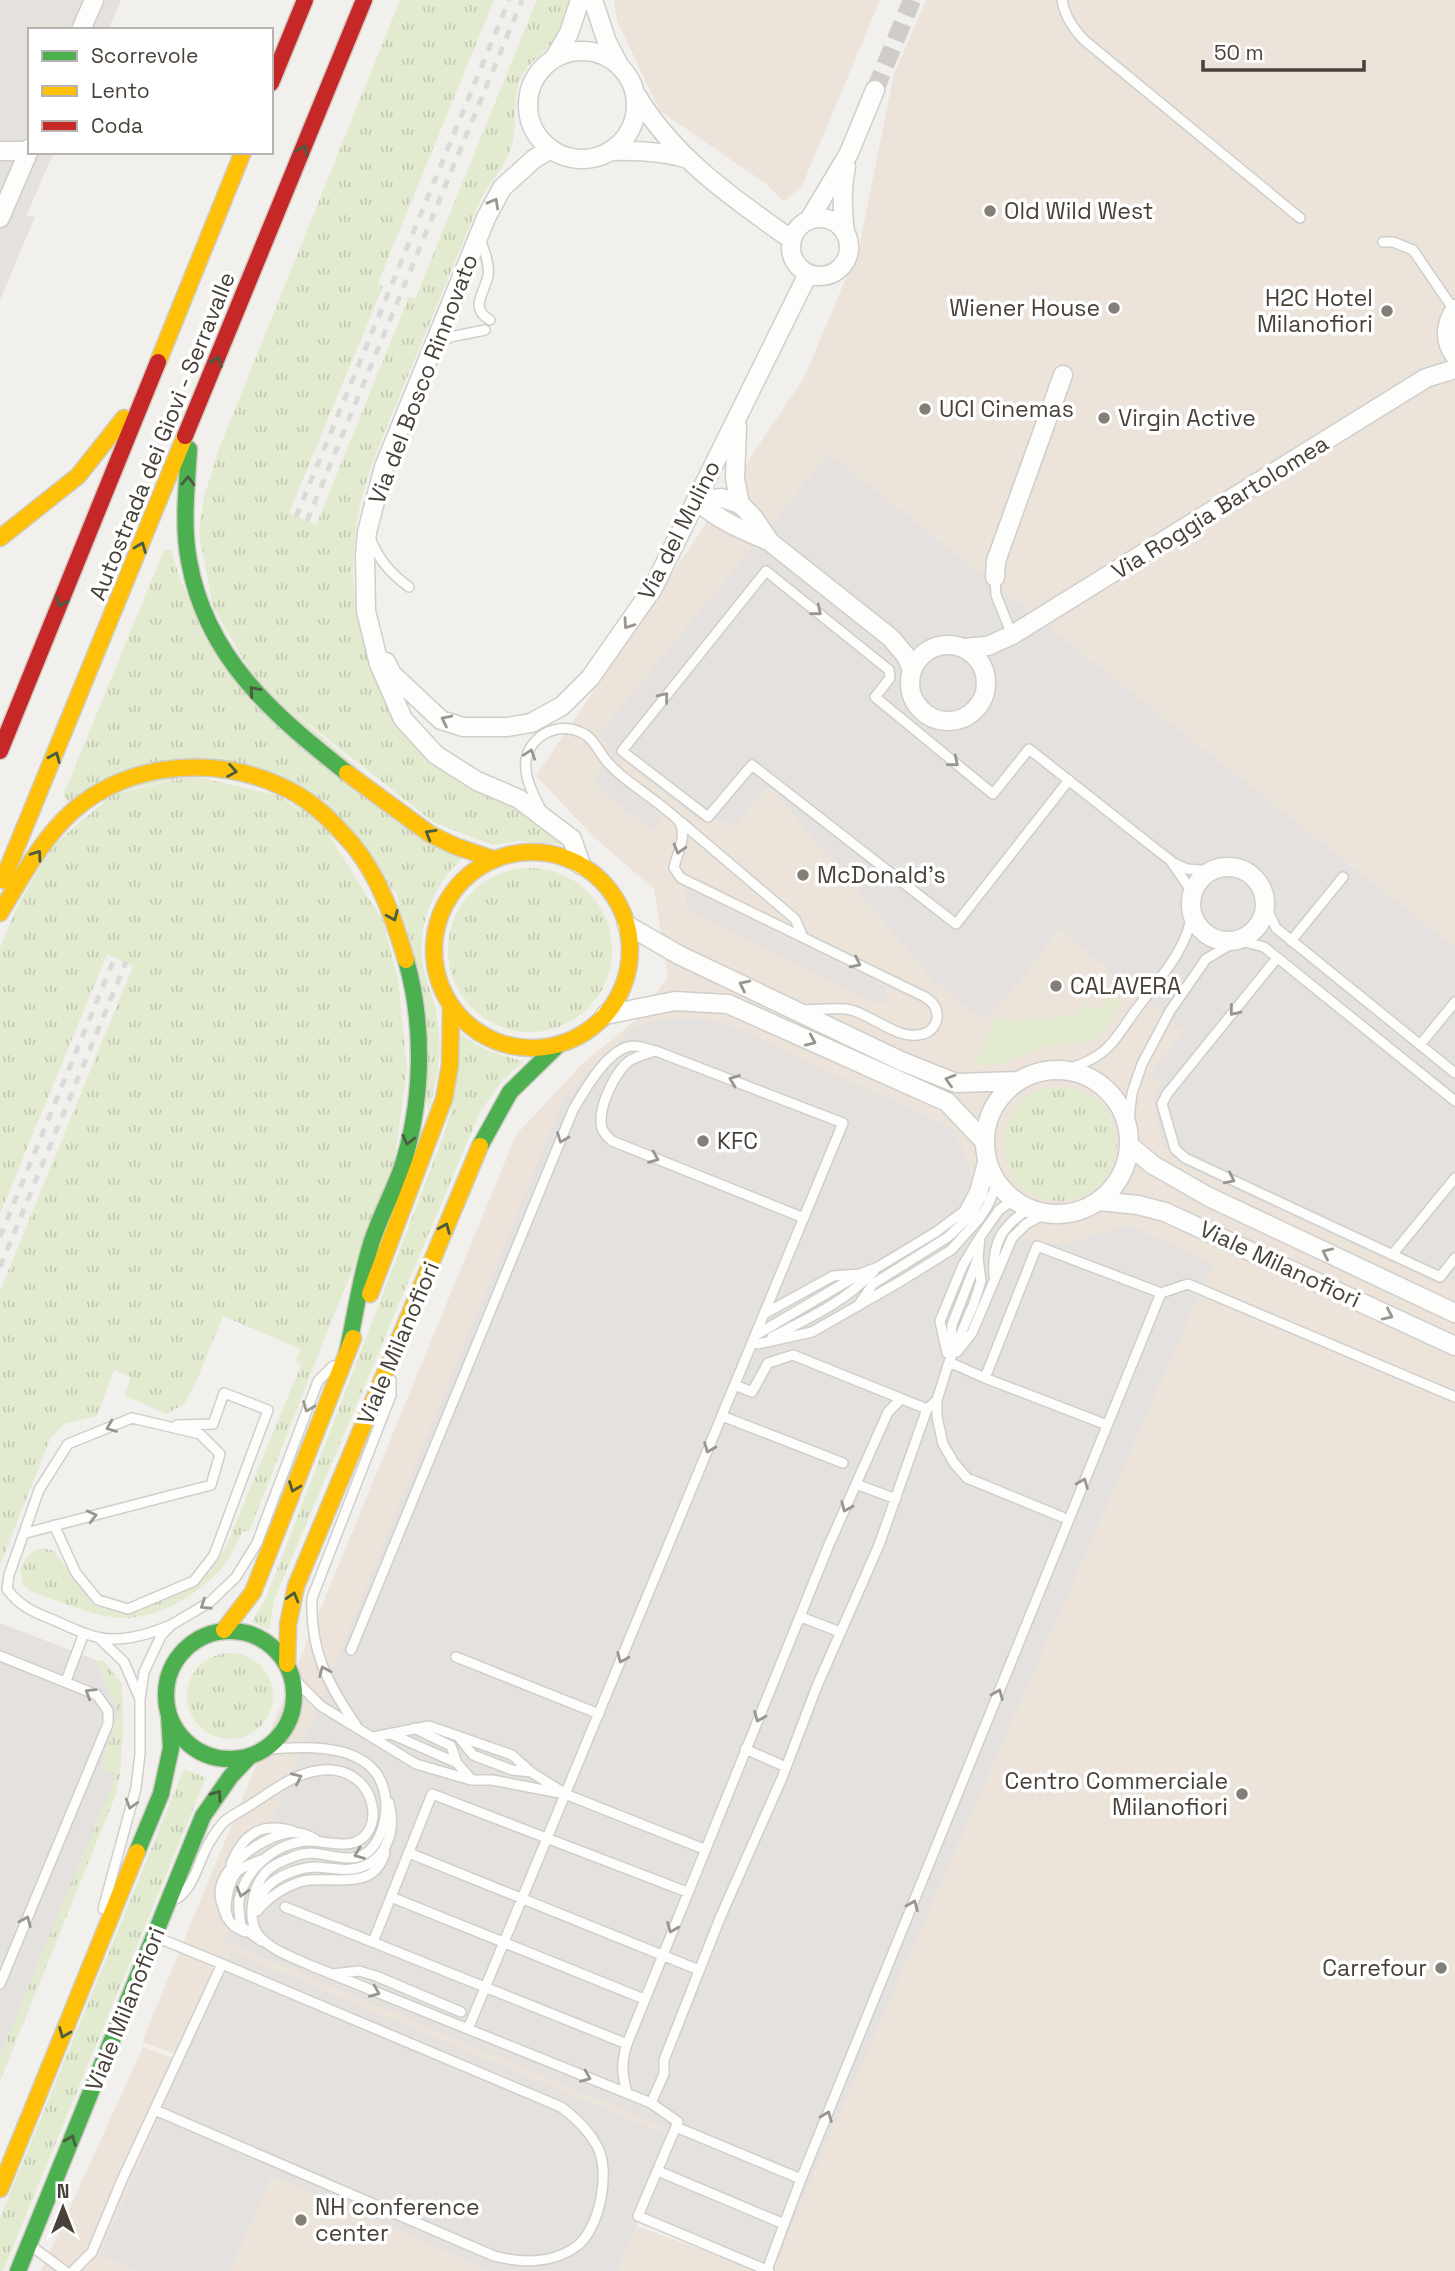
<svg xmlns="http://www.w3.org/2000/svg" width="1455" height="2271" viewBox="0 0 1455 2271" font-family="'Space Grotesk',sans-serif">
  <defs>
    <pattern id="grass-tufts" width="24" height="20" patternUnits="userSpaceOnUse" patternTransform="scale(1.75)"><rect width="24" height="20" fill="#e2ead0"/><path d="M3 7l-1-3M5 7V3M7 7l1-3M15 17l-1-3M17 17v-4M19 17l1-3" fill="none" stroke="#c3cab3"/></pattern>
  </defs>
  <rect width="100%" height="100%" fill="#f2f0ed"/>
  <path fill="#e5e1dc" d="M0,0h121l-13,30h-78v122h24l-54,123z"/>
  <path fill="#ece3db" d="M614,0h266l-78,186 -18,16 -19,-19 -105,-72 -43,-90z
    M926,0h529v2271h-691l-40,-17 -582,-212 374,-907 67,-72 53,-43 32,-43 -14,-88 -59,-51 -59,-62 268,-398 55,-131 35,-173z
    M143,2047l576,209 35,15h-713z"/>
  <path fill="url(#grass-tufts)" d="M400,0h94l-116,283 5,3 -94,227 27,12 93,-228 6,2 122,-299h34c-5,16 -9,30 -20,44 -10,11 -22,18 -29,32 -11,20 -4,42 -9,64 -5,25 -22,39 -33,61 -24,57 -47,115 -71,172 -16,41 -36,81 -47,124 -22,90 -2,183 57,254 22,27 61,37 92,52 16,7 43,28 53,42l-45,-4 -27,4 -59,-23 -176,-139 -44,-76 -14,-73 5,-37 15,-48z
    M164,550h7l7,23 24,59 260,227c-30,26 -47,72 -38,111 4,18 12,33 14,52 4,35 0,56 -10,90l-31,-218 -151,-130 -177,38 -6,-6z
    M194,776l86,20 47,36 56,89 15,58 9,90 -14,102 -68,166 -76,195 -6,-1c-6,11 -11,23 -18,33 -22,28 -66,55 -103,54 -28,-1 -65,-18 -93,-27l-7,-9 -2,-13 9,-15 12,-6 13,3 39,52 36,8 68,-29 14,-12 14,-21 76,-184 -6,-4 6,-12 -78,-33 -27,66 -12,22 -18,10 -42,-19 7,-18 -17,-7 -17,46 -33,8 -14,15 -50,126v-274l133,-325 -26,-12 -107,260v-266l15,-37 35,-63 63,-54z
    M448 950a82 82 0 1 1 164 0a82 82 0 1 1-164 0Z
    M460,1033c20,16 39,23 64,28l-21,19 -23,32 -206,488 -5,30 -17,-8 15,-26 176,-459 8,-25z
    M1003 1144a57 57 0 1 1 114 0a57 57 0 1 1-114 0Z
    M187 1696a43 43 0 1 1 86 0a43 43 0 1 1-86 0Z
    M96,1660l8,1 18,23 1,48 -3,43 -4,19 -116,287v-25l115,-281 -14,-6 17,-56z
    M184,1769l22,9 -203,493h-3v-53z"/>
  <path fill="#e2ead0" d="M1112,995l10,7 -21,34 -11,6 -37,3 -34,11 -21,9h-23l20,-48 14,4 66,-5 11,-13 14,8z"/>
  <path fill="#e4e1de" d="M16,213l19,4 -35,83v-52z
    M829,454l626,494v333l-4,-3 -8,8 -249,-116 -20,-13 -11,-14 -9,-36v-9l7,-14 -11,-11 34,-41 -125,-104 -34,47 -41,46 -50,-40 -165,-195 -36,41 -12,-10 -9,5 -12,-1 -92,-72 2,-3 -12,-11z
    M600,766l61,50 -7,16 -58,-46z
    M686,889l200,98 1,15 -12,1 -189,-94z
    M669,1019h40l42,15 202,96 15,31 5,30 43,49 52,4 60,-19 85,38 -402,916 -38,92 -128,-53 34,-84 -455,-194 340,-843 72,-71z
    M0,1623l96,37 22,53 -17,55 15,7 -116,281z
    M232,1952l442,186 -57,133h-125l-221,-95 -41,95h-92l-38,-16z"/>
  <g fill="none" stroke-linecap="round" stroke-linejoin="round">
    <path stroke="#d0cdc9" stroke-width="18" stroke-dasharray="18 9" stroke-linecap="butt" d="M875,90l37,-90"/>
    <defs>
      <path id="lane" d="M1062,0c3,17 11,28 22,40l216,178
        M480,239c4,11 10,25 8,37 -4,18 -19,32 2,44
        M1383,242h10l20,8 41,60
        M436,346l14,-9 35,-7
        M370,538c9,22 20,35 39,49
        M995,577l1,18 16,40
        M1069,780l-113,144 -204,-159 -44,52 -86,-66 144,-180 123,99 1,8 -15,19 118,97 36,-45 128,101 13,10 23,33
        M541,810c-6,-13 -14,-26 -15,-40 -4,-29 28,-50 54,-38 13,5 17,17 25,27 16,21 53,41 74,62 9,15 -2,31 -5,47l7,10 244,119c7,5 11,8 12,17 1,7 -3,14 -9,18 -26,13 -53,-16 -77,-22 -14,-3 -34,0 -49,0
        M681,822l114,97 8,18
        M1174,863l13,6 25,2
        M1265,905l11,23 179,145
        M1291,941l52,-64
        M1277,958l-110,136 -5,10 13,45 10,9 255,119 15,-19
        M1420,1045l35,-43
        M655,1051c-9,3 -19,5 -27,11 -14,12 -31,47 -26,66 2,6 6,9 10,13l192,77
        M1066,1070c16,-6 32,-12 43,-24 10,-10 18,-24 26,-35 22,-30 53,-61 57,-99
        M1128,1127l4,-34 10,-29 28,-53 36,-52 32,-19 26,7 191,154
        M1392,1255l63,-77
        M994,1276c-2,-32 7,-50 35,-67
        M860,1303l13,-19 75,-47 23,-22 11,-19 7,-29
        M764,1314l69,-38 27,-2 18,-7 58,-35 28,-21 11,-21 10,-37
        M756,1335l102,-60
        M772,1337c39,-20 71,-34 102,-66
        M758,1344l54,-12 89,-51 50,-31 28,-31 9,-14 9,-22
        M957,1352l15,-19 40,-95 14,-14 20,-11
        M947,1353l-7,-32 23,-56 15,-25
        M950,1353l2,-28 26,-67 2,-21 19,-27 14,-10
        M949,1362l36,16 52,-132 124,47 27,-9 267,113
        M985,1378l122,47
        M735,1385l17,7 16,-29 25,-8 134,54
        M937,1400v17l6,27 11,19 13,15 95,39
        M722,1416l121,47
        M856,1484l40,15
        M54,1525l22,48 22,27 30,9 66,-28 20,-26 54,-145 -44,-17 -11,31 -36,1
        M26,1533l185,-48 9,-31 -20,-20 -68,-16 -64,26 -29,46 -30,85 -2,14c13,18 29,24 49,32 13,6 27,13 41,16 24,6 53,-3 74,-12
        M801,1617l39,15
        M99,1638l25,24 16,37
        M351,1650l222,-540c11,-19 36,-64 61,-64 7,0 15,4 22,5l187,72 -375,906
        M0,1656l97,39 11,16v13l-108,260
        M456,1657l143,57
        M293,1678l28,28 95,58 55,16h21l73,14 139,55
        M66,1681l18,-48
        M356,1725c-29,-42 -46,-75 -44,-127l79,-203v-15
        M414,1728l37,18 6,17 13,15
        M391,1734l66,29
        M458,1736l15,19 39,15 19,2
        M373,1737l56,-11 83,29 19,17 30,19
        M745,1749l41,18
        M263,1750c46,-5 122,-9 123,56 0,15 -5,33 -16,44 -19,19 -50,-3 -72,5 -11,4 -25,9 -33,18 -12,14 -18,44 -8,60 12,17 37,25 55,33l339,137 27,19 -40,94 131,55
        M409,1853l290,117
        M231,1864c12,-30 30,-42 62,-33
        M391,1897l253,102
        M178,1898c18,-15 20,-36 31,-55 4,-7 10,-16 16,-22 7,-6 18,-11 27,-17 22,-14 44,-32 71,-34 58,-4 66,74 21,74 -12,0 -25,-3 -37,-3 -31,2 -62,28 -68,59 -1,8 1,18 2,26l20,15
        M256,1907c3,-7 6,-15 11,-20 11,-12 34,-20 50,-20 14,1 31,5 44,0 27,-9 35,-39 28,-64
        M285,1907l342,137
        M103,1909l33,-121 4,-34v-55l4,-27 17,-36 10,-11 39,-23 26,-25 21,-34 61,-162 15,-15
        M257,1911c12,-14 28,-25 46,-30 29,-6 70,12 82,-28
        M227,1918c-4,-11 -9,-21 -6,-32 6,-25 53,-58 78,-53 6,0 11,4 16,6
        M245,1932c-6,-3 -15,-7 -17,-14 -5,-12 1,-35 8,-45 6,-7 17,-10 25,-13
        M373,1942l59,-148 255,98
        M332,1974l27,-3 17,5 85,36
        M627,2093c-5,-18 -6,-31 0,-49l201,-497 60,-135 12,-12
        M651,2103l13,-29v-14l56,-142 62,-140 35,-92 62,-141 48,-136 10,-9 12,-38 25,-59 7,-22 -3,-23
        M155,2110l339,146c27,7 59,8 83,-10 23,-18 34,-75 20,-100 -9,-17 -21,-28 -36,-39l-339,-143
        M676,2127l125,52 -34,91
        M658,2171l126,53
        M801,2179l360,-886
        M30,2245l35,26
        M73,2271l19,-19 30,-72 100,-216 -66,-27"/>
      <path id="street" d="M593,0l14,42 12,23
        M81,30l13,-30
        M528 105a54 54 0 1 1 108 0a54 54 0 1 1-108 0Z
        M555,57l14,-24 11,-33
        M637,96c37,62 97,103 155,144
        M550,149l-16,10 -32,29 -16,30 -102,249 -17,65 -2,21 1,58 13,53 24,55 33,36 41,26 42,18 53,40 9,26
        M0,151h28
        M610,151c26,-1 50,0 75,7
        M791 247a29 29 0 1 1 58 0a29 29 0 1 1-58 0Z
        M0,218l30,-70
        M809,220l40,-67 26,-63
        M845,233c-3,-23 -4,-43 1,-66
        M1455,309c-10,16 -11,32 0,47
        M737,426l-2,53 5,25
        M696,500l26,-2 18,6 13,13 17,25 121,96 15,18 6,14
        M696,500c22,20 46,30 73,41
        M995,577l1,-16 67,-186
        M910 683a38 38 0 1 1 76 0a38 38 0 1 1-76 0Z
        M963,648l25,-2 24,-11 414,-257 29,-9
        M386,662l6,12 49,46 22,7h45l23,-4 31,-17 28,-28 63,-90 155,-314
        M1191 904a37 37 0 1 1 74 0a37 37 0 1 1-74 0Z
        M627,925l52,30 222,106 55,22 62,-2
        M605,1015l70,-14 53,3 219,98 37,39
        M985 1142a72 72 0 1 1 144 0a72 72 0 1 1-144 0Z
        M1129,1145l24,20 56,32 246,116
        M1099,1201l39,4 27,7 290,134"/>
      <path id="fast" d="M189,449c-2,37 -7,75 0,112 17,97 85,154 158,212
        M480,1146l30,-54 48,-47
        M347,1353c8,-36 13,-74 24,-109 8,-26 21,-49 30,-74 22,-66 24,-143 5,-210
        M166 1695a64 64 0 1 1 128 0a64 64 0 1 1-128 0Z
        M137,1852l24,-58 10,-46 -2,-33
        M18,2271l185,-455 28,-40 18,-19"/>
      <path id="slow" d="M158,362l85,-210
        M0,538l78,-62 46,-58
        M347,773l83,61 25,12 38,13
        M434 950a98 98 0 1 1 196 0a98 98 0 1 1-196 0Z
        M3,880l182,-444
        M0,913c22,-36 42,-75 74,-103 59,-50 147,-55 215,-20 25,12 46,34 64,55 27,33 41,75 53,115
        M370,1294l74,-195 6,-34 1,-58
        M224,1630l29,-38 100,-254
        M287,1664l1,-39 8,-39 184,-440
        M0,2189l137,-337"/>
      <path id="jam" d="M271,83l34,-83
        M185,436l179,-436
        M0,751l158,-389"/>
    </defs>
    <use href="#lane" stroke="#d0cecb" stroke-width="12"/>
    <use href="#street" stroke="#d0cecb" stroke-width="21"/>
    <use href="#fast" stroke="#d0ccc5" stroke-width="19"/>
    <use href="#slow" stroke="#d0ccc5" stroke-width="19"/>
    <use href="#jam" stroke="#d0ccc5" stroke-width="19"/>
    <use href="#lane" stroke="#fdfdfc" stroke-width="9"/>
    <use href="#street" stroke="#fdfdfc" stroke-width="18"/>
    <use href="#fast" stroke="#4caf50" stroke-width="16"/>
    <use href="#slow" stroke="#ffc107" stroke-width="16"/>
    <use href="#jam" stroke="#c62828" stroke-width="16"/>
    <path stroke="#dadad9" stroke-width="5" stroke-dasharray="9 9" stroke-linecap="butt" d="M296,517l213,-517
      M307,521l215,-521
      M0,1237l115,-280
      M0,1267l126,-305"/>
  </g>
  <defs><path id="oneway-chevron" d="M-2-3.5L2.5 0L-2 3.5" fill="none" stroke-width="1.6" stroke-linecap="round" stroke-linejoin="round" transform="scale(1.75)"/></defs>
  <g stroke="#495c3f">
    <use href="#oneway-chevron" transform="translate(303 150) rotate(-68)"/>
    <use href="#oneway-chevron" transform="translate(217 361) rotate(-68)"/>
    <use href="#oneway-chevron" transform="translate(188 481) rotate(-87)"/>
    <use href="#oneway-chevron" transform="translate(141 547) rotate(-68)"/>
    <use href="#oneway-chevron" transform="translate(61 602) rotate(112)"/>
    <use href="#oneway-chevron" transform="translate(254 691) rotate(-131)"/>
    <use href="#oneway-chevron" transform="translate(55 757) rotate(-67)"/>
    <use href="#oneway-chevron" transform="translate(232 771) rotate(10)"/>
    <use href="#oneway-chevron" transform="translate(430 834) rotate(-150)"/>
    <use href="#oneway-chevron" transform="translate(37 855) rotate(-55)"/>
    <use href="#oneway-chevron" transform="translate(393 916) rotate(67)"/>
    <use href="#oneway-chevron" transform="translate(408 1140) rotate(103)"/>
    <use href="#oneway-chevron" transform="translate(445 1228) rotate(-67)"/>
    <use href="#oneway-chevron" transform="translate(294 1487) rotate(111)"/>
    <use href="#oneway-chevron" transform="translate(293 1597) rotate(-74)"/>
    <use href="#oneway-chevron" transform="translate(217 1795) rotate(-55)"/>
    <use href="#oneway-chevron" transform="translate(64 2033) rotate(112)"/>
    <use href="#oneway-chevron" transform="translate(71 2140) rotate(-68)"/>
  </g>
  <g stroke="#999691">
    <use href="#oneway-chevron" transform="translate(494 203) rotate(-61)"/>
    <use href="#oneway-chevron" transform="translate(817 611) rotate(39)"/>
    <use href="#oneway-chevron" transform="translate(628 624) rotate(125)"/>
    <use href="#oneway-chevron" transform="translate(664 697) rotate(-51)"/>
    <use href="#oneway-chevron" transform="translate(446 720) rotate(-154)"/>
    <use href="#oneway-chevron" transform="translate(530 754) rotate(-71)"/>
    <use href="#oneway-chevron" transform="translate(954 762) rotate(39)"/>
    <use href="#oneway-chevron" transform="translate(679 849) rotate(106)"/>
    <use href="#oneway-chevron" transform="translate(856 963) rotate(26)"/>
    <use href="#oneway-chevron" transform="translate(744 985) rotate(-154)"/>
    <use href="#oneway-chevron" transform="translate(1234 1011) rotate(129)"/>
    <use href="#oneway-chevron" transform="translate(811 1041) rotate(24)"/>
    <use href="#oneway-chevron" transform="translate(734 1080) rotate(-159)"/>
    <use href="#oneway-chevron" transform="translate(950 1080) rotate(-163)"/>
    <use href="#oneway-chevron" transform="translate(562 1138) rotate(111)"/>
    <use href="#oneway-chevron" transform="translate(654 1158) rotate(22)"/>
    <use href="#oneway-chevron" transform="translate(1230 1179) rotate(26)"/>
    <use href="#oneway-chevron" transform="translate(1327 1253) rotate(-155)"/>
    <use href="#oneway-chevron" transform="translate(1388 1315) rotate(25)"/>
    <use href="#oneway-chevron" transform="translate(308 1407) rotate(111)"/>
    <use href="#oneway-chevron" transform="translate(111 1427) rotate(158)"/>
    <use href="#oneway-chevron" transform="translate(709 1448) rotate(112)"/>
    <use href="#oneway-chevron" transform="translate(1083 1483) rotate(-68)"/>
    <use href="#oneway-chevron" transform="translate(846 1507) rotate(114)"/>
    <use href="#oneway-chevron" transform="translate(92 1516) rotate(-14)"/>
    <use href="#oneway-chevron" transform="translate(205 1605) rotate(146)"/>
    <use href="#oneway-chevron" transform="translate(622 1658) rotate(113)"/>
    <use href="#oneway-chevron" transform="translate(324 1671) rotate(-113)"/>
    <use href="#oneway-chevron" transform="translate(90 1693) rotate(-148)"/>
    <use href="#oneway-chevron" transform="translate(998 1694) rotate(-68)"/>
    <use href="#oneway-chevron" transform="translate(759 1717) rotate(113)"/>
    <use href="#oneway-chevron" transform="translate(297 1778) rotate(-25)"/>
    <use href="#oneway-chevron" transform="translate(131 1804) rotate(107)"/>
    <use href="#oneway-chevron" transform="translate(359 1854) rotate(159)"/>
    <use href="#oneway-chevron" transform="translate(242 1892) rotate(106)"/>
    <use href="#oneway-chevron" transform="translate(913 1905) rotate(-68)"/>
    <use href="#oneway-chevron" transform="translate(26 1921) rotate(-67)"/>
    <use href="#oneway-chevron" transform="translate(672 1928) rotate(112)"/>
    <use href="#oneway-chevron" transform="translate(375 1992) rotate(22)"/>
    <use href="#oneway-chevron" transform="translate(586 2077) rotate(22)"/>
    <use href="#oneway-chevron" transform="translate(827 2116) rotate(-68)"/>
  </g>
  <g fill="#847e78" stroke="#fff" stroke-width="2.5">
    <circle cx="990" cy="211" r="7"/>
    <circle cx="1114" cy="308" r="7"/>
    <circle cx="1387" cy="311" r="7"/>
    <circle cx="925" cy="409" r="7"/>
    <circle cx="1104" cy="418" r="7"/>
    <circle cx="803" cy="875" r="7"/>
    <circle cx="1056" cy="986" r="7"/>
    <circle cx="703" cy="1141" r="7"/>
    <circle cx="1242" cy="1794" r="7"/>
    <circle cx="1441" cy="1968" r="7"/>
    <circle cx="301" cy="2220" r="7"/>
  </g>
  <g text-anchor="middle" stroke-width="7" stroke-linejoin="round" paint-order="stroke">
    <g font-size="23" fill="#484139" stroke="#fff" text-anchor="start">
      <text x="1004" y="219">Old Wild West</text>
      <text x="1373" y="306" text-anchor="end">H2C Hotel<tspan x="1373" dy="26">Milanofiori</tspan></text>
      <text x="1100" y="316" text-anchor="end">Wiener House</text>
      <text x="939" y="417">UCI Cinemas</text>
      <text x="1118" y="426">Virgin Active</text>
      <text x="817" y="883">McDonald's</text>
      <text x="1070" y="994">CALAVERA</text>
      <text x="717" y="1149">KFC</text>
      <text x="1228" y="1789" text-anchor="end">Centro Commerciale<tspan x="1228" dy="26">Milanofiori</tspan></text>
      <text x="1427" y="1976" text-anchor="end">Carrefour</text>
      <text x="315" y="2215">NH conference<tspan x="315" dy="26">center</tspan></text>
    </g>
    <g font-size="23" fill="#484139" stroke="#fff">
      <text transform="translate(423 379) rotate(-69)" y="8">Via del Bosco Rinnovato</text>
      <text transform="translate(162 436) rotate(-68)" y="8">Autostrada dei Giovi - Serravalle</text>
      <text transform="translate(1220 507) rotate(-32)" y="8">Via Roggia Bartolomea</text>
      <text transform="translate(679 530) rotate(-63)" y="8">Via del Mulino</text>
      <text transform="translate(1280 1264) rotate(25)" y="8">Viale Milanofiori</text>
      <text transform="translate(398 1343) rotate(-67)" y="8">Viale Milanofiori</text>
      <text transform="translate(125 2009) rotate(-68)" y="8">Viale Milanofiori</text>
    </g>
  </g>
  <rect x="28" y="28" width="245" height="126" fill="#ffffff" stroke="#b6b3b0" stroke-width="2"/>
  <rect x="42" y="51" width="35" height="10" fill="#4caf50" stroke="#b6b3b0" stroke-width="2"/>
  <text x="91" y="63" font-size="21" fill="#484139">Scorrevole</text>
  <rect x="42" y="86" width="35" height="10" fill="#ffc107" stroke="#b6b3b0" stroke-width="2"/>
  <text x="91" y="98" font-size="21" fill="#484139">Lento</text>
  <rect x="42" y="121" width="35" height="10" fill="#c62828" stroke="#b6b3b0" stroke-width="2"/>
  <text x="91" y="133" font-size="21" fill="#484139">Coda</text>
  <g transform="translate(63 2208)" stroke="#ffffff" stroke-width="5" paint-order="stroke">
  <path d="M0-5L12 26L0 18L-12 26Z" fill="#484139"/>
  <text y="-10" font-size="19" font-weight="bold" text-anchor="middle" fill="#484139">N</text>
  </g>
  <path d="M1203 60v10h161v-10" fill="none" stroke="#484139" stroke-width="3.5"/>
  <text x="1214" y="60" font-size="21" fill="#484139" stroke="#ffffff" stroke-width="5" paint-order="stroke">50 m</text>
</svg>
